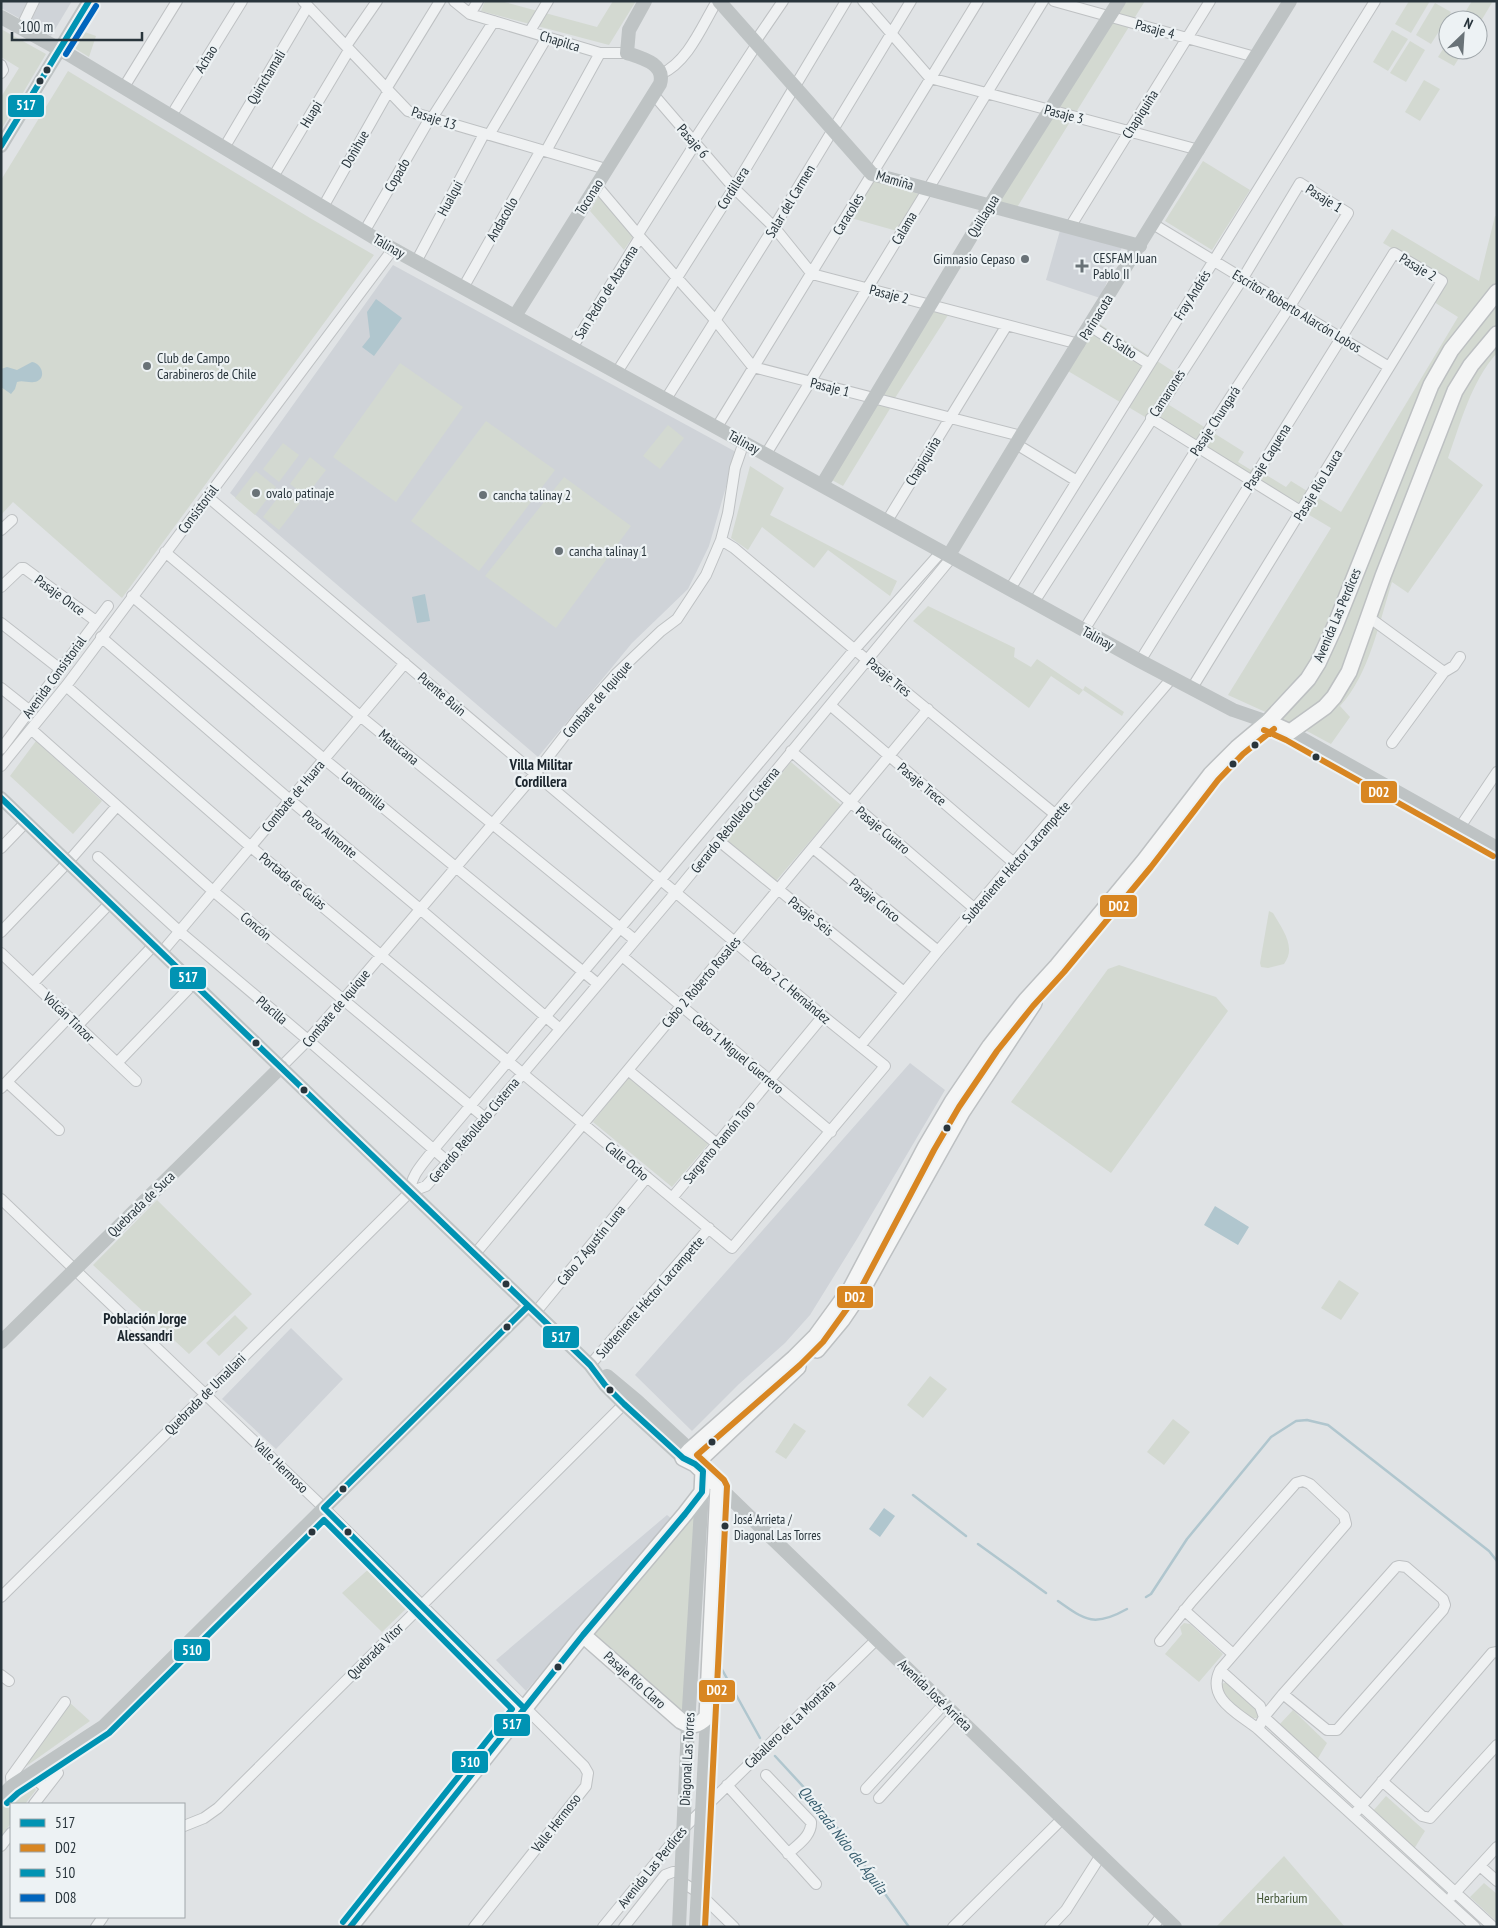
<svg xmlns="http://www.w3.org/2000/svg" width="1498" height="1928" viewBox="0 0 1498 1928" font-family="'PT Sans Narrow',sans-serif">
  <rect width="100%" height="100%" fill="#e0e3e5"/>
  <path fill="#cfd3d8" d="M1,1h71l-21,35 -50,-28z
    M1061,227l62,18 -23,53 -54,-18z
    M393,265l343,187 -27,94 -21,43 -56,54 -94,114 -308,-264z
    M910,1063l35,27 -88,149 -47,76 -25,28 -46,41 -47,47 -57,-56z
    M291,1328l52,51 -67,70 -54,-50z
    M667,1515l5,4 -146,172 -30,-31z"/>
  <path fill="#d3d9d1" d="M485,1h16l96,26 16,-26h23l-27,44 -128,-34z
    M1121,1h24l-129,208 -21,-5z
    M1409,1h21l-19,32 -16,-9z
    M1472,1h21l-15,25v-6l-17,-1z
    M1435,3l16,9 -20,32 -15,-9z
    M1,29l45,25 -45,76v-33l18,-29 -18,-11z
    M1392,30l16,9 -20,32 -15,-9z
    M82,31l14,5 -7,21 -13,-8 -1,-5z
    M1410,41l15,9 -19,32 -16,-9z
    M1448,41v9h16l-10,16 -16,-9z
    M68,71l242,147 64,37 -252,343 -109,-96 -12,13v-335z
    M1424,80l16,9 -20,32 -15,-9z
    M1203,161l47,29 -38,60 -47,-29z
    M873,180l46,14 -22,37 -46,-13z
    M600,194l34,41 -10,15 -34,-39z
    M1495,216l2,1v136c-26,29 -36,69 -49,105l35,27 -75,108 -16,-11c-13,41 -23,93 -52,124l10,11 -19,27 -26,-14 -77,-35 103,-167 -263,-157 30,-48 84,54 -16,26 78,49 -6,10 13,8 2,-3 33,20 5,-6 50,31 117,-195 -24,-15 12,-22 -63,-37 9,-14 87,52z
    M935,308l15,4 -55,86 -15,-4z
    M400,363l63,44 -67,95 -63,-45z
    M877,402l14,5 -48,79 -13,-7z
    M486,421l69,49 -76,101 -68,-50z
    M668,425l16,13 -24,31 -17,-13z
    M283,443l16,12 -20,27 -16,-13z
    M310,457l16,13 -20,26 -16,-12z
    M750,466l34,22 -14,27 127,66 -7,15 -62,-46 -14,18 -52,-41 -14,23 -17,-12z
    M256,471l20,16 -21,28 -20,-17z
    M564,477l67,49 -75,102 -71,-52z
    M283,491l17,12 -21,27 -16,-13z
    M928,606l87,42 -1,9 17,10 6,-8 46,31 2,-4 39,26 -2,4 -39,-26 -4,5 -28,-19 -22,32 -116,-87z
    M36,741l66,60 -29,33 -63,-58z
    M791,762l50,43 -66,77 -50,-42z
    M1269,911l4,2c9,16 24,34 11,51l-16,4 -7,-1 -1,-4z
    M1119,965l97,32 12,14 -117,162 -100,-71 97,-133z
    M629,1076l81,66 -38,45 -79,-65z
    M157,1200l95,94 -63,60 -96,-89z
    M1339,1280l20,13 -18,27 -20,-12z
    M235,1315l13,13 -29,28 -13,-13z
    M930,1376l17,13 -24,29 -16,-13z
    M1173,1419l17,13 -26,33 -17,-13z
    M794,1423l12,8 -20,28 -11,-7z
    M697,1504l-12,218 -96,-86z
    M372,1566l38,39 -28,27 -40,-39z
    M1184,1623l6,1 33,30 -24,28 -34,-28 17,-20 -2,-7z
    M1228,1682l32,29 -2,7h-6l-29,-21 -2,-13z
    M69,1702l21,19 -72,51z
    M1293,1710l34,33 -10,17 -38,-35z
    M32,1785l4,5 -11,14h-14v19l-10,14v-38l13,-8z
    M1386,1796l39,35 -11,18 -41,-38z
    M1284,1856l61,71h-129z
    M1484,1883l13,11v28l-27,-25z"/>
  <path fill="#b0c6ce" d="M376,299l26,19 -28,38 -12,-9 8,-10 -3,-25z
    M32,362c11,2 15,18 2,20 -6,1 -11,-2 -17,0l-2,7 -4,5 -10,-7v-18l6,-2 10,3z
    M425,594l5,27 -13,2 -5,-26z
    M1215,1206l34,21 -11,18 -34,-20z
    M884,1508l11,8 -15,21 -11,-8z"/>
  <g fill="none" stroke-linecap="round" stroke-linejoin="round">
    <path stroke="#b0c6ce" stroke-width="2.5" d="M913,1495l53,41
      M978,1544l68,49
      M1146,1597l5,-3 36,-55 84,-102 25,-16 11,-1 21,5 161,126 8,10
      M1058,1601c28,20 37,26 69,8
      M720,1666l40,72
      M775,1756l47,51 87,120"/>
    <defs>
      <path id="street" d="M303,1l105,110 198,58
        M454,1l16,13 130,39h27
        M863,1l67,77 269,72
        M1054,1l201,56
        M470,14l8,-13
        M21,28l13,-27
        M530,31l18,-30
        M755,42l28,-41
        M346,46l31,-45
        M1,65l2,5 -2,3
        M661,74c27,-12 41,-48 56,-73
        M124,87l53,-86
        M386,89l54,-88
        M653,94l81,94 40,39 38,47 267,70
        M171,116l71,-115
        M432,118l62,-97
        M489,135l58,-98
        M693,142l64,-98
        M224,148l84,-142
        M546,151l54,-98
        M273,177l76,-127
        M596,185l44,52 76,84 37,46 268,69
        M323,207l65,-115
        M1153,224l236,143
        M1070,227l140,-226
        M364,232l66,-114
        M638,234l57,-90
        M416,262l68,-128
        M463,288l78,-138
        M1090,326l59,38
        M572,348l68,-111
        M617,372l117,-184 112,-187
        M666,399l108,-172 137,-226
        M1151,418l151,94
        M717,427l261,-426
        M1016,444l61,37
        M766,454l277,-453
        M887,521l120,-196
        M1,530l11,-10
        M721,540l13,8 133,112 189,155
        M165,552l195,164 275,224
        M1,587l20,-19h3l72,53
        M1010,589l365,-588
        M132,596l192,163 274,225
        M1034,602l209,-324 57,-95 48,30 -58,93 -92,141 -114,183
        M1370,618l74,54
        M1,623l59,46
        M101,637l189,163 130,109 140,120
        M1140,661l254,-408 48,28 -250,407
        M66,686l185,161 481,401 153,-182 -62,-50 -161,-135 -454,-384
        M1,688l29,23
        M830,705l184,158
        M32,730l181,161 272,227
        M1392,743l52,-71 10,-6 6,-9
        M1,749l107,-143
        M791,751l184,158
        M1,766l65,-80 327,-437
        M1460,827l37,-55
        M719,841l185,151
        M1,848l25,-26
        M813,848l125,103
        M98,857l81,74 129,109 140,122
        M1,932l67,-70 49,-56
        M162,952l243,-289
        M1,953l135,128
        M622,956l209,176
        M33,983l77,-80
        M78,1025l76,-80
        M860,1046l78,-95 234,-273
        M117,1063l77,-80
        M281,1067l27,-27 36,-41 191,-225 47,-61 35,-40 44,-42 16,-12 29,-44 15,-35 7,-27 7,-45 9,-26
        M628,1070l89,74
        M7,1082l52,48
        M1,1088l68,-71
        M410,1192l16,-6 22,-24 228,-270 276,-335
        M410,1192c1,-18 14,-29 24,-43l421,-500 87,-98
        M672,1198l151,-182
        M1,1199l323,309 260,258 4,7 -2,13 -112,141
        M475,1254l453,-545
        M535,1313l112,-136
        M590,1365l119,-137
        M1,1597l409,-405
        M1184,1610l49,44
        M1160,1641l32,-40 104,-118 7,-2 7,3 34,32 2,8 -126,146c-14,29 18,43 38,59l217,198
        M1220,1670l40,36 4,11 229,210
        M1,1675l8,6
        M1258,1729l6,-12 19,-23 113,-127 3,-1 7,1 37,32 2,6 -2,5 -106,120h-10l-44,-36
        M30,1775l16,13
        M766,1775l45,47c1,14 -14,23 -23,32
        M1382,1781l40,35 8,2 67,-73
        M727,1785l89,99
        M12,1786l-1,-9 54,-75
        M866,1789l78,-85
        M879,1798l76,-84
        M34,1804l24,-31
        M1357,1811l135,-158 5,-1
        M184,1826l20,-8 14,-10 406,-404
        M1,1846l10,-13
        M1480,1866l17,15
        M681,1882l17,10 36,35
        M1452,1896l45,-49
        M96,1927l7,-10
        M603,1927l81,-99 193,-189
        M624,1927l41,-52 8,-3h9
        M953,1927l110,-109
        M1050,1927l16,-17 35,-55
        M1153,1927l10,-13"/>
      <path id="primary" d="M1268,722l22,10 35,-25 9,-10 15,-25 34,-96 72,-185 16,-26 26,-31
        M817,1350l25,-30 19,-28 101,-180 72,-109
        M695,1464l103,-97
        M583,1635l98,86c11,6 17,5 26,-4l11,-231 -23,-22 -12,-6 7,-8 104,-92 22,-22 35,-48 75,-142 26,-44 38,-56 36,-46 31,-34 87,-105 67,-87 26,-26 31,-26 40,-43 10,-16 17,-37 96,-241 20,-35 46,-58
        M350,1927l233,-292 102,-121 17,-22 1,-21"/>
    </defs>
    <use href="#street" stroke="#bec1c3" stroke-width="12"/>
    <use href="#primary" stroke="#bdc0c2" stroke-width="18"/>
    <use href="#street" stroke="#eff1f2" stroke-width="10"/>
    <path stroke="#bec3c4" stroke-width="14" d="M719,1l153,173 268,72
      M1,17l67,37 325,195 747,412 93,49 35,12
      M1,146l88,-145
      M515,316l145,-232c6,-20 -18,-26 -33,-31l2,-23 16,-29
      M822,485l168,-280 129,-204
      M949,555l72,-119 269,-435
      M1290,732l207,116
      M1,798l589,567 15,20 19,19 59,54
      M1,1342l280,-275
      M607,1376l30,25 53,49 3,10
      M718,1486l457,441
      M1,1797l11,-11 92,-60 424,-420
      M679,1927l9,-202 14,-233
      M696,1927l11,-210"/>
    <use href="#primary" stroke="#f4f5f5" stroke-width="15"/>
    <defs>
      <path id="bus-1" d="M1,146l88,-145
        M1,798l589,567 15,20 19,19 59,54 12,6 8,7 -1,21 -17,22 -102,121 -233,292
        M524,1708l-200,-200 204,-202"/>
      <path id="bus-2" d="M1264,730l22,10 207,116
        M705,1927l22,-441 -3,-6 -27,-25 103,-90 23,-23 36,-50 75,-142 25,-43 38,-56 36,-45 31,-34 87,-105 67,-87 25,-26 31,-25"/>
      <path id="bus-3" d="M7,1803l11,-10 91,-60 215,-213 188,189 -169,213"/>
      <path id="bus-4" d="M66,54l30,-48"/>
    </defs>
    <use href="#bus-1" stroke="#edf2f4" stroke-width="10"/>
    <use href="#bus-2" stroke="#edf2f4" stroke-width="10"/>
    <use href="#bus-3" stroke="#edf2f4" stroke-width="10"/>
    <use href="#bus-4" stroke="#edf2f4" stroke-width="10"/>
    <use href="#bus-1" stroke="#0093b3" stroke-width="6"/>
    <use href="#bus-2" stroke="#d88622" stroke-width="6"/>
    <use href="#bus-3" stroke="#0093b3" stroke-width="6"/>
    <use href="#bus-4" stroke="#0065bd" stroke-width="6"/>
  </g>
  <g fill="#29353c" stroke="#edf2f4" stroke-width="2">
    <circle cx="47" cy="70" r="4.5"/>
    <circle cx="40" cy="81" r="4.5"/>
    <circle cx="1255" cy="745" r="4.5"/>
    <circle cx="1316" cy="757" r="4.5"/>
    <circle cx="1233" cy="764" r="4.5"/>
    <circle cx="256" cy="1043" r="4.5"/>
    <circle cx="304" cy="1090" r="4.5"/>
    <circle cx="947" cy="1128" r="4.5"/>
    <circle cx="506" cy="1284" r="4.5"/>
    <circle cx="507" cy="1327" r="4.5"/>
    <circle cx="610" cy="1390" r="4.5"/>
    <circle cx="712" cy="1442" r="4.5"/>
    <circle cx="343" cy="1489" r="4.5"/>
    <circle cx="725" cy="1526" r="4.5"/>
    <circle cx="312" cy="1532" r="4.5"/>
    <circle cx="348" cy="1532" r="4.5"/>
    <circle cx="558" cy="1667" r="4.5"/>
  </g>
  <g fill="#697277" stroke="#edf2f4" stroke-width="2">
    <circle cx="1025" cy="259" r="5"/>
    <path d="M1079.5 258.5h5v5h5v5h-5v5h-5v-5h-5v-5h5z"/>
    <circle cx="147" cy="366" r="5"/>
    <circle cx="256" cy="493" r="5"/>
    <circle cx="483" cy="495" r="5"/>
    <circle cx="559" cy="551" r="5"/>
  </g>
  <g text-anchor="middle" stroke-width="4.5" stroke-linejoin="round" paint-order="stroke">
    <g font-size="13" fill="#29353c" stroke="#edf2f4" text-anchor="start">
      <text x="734" y="1524">José Arrieta /<tspan x="734" dy="16">Diagonal Las Torres</tspan></text>
    </g>
    <g font-size="14" fill="#29353c" stroke="#edf2f4">
      <text transform="translate(1155 29) rotate(15)" y="5">Pasaje 4</text>
      <text transform="translate(560 41) rotate(17)" y="5">Chapilca</text>
      <text transform="translate(206 59) rotate(-58)" y="5">Achao</text>
      <text transform="translate(266 77) rotate(-59)" y="5">Quinchamali</text>
      <text transform="translate(311 114) rotate(-59)" y="5">Huapi</text>
      <text transform="translate(1064 114) rotate(15)" y="5">Pasaje 3</text>
      <text transform="translate(1140 114) rotate(-58)" y="5">Chapiquiña</text>
      <text transform="translate(434 118) rotate(18)" y="5">Pasaje 13</text>
      <text transform="translate(693 141) rotate(49)" y="5">Pasaje 6</text>
      <text transform="translate(355 149) rotate(-60)" y="5">Doñihue</text>
      <text transform="translate(397 175) rotate(-60)" y="5">Copado</text>
      <text transform="translate(895 180) rotate(17)" y="5">Mamiña</text>
      <text transform="translate(733 188) rotate(-58)" y="5">Cordillera</text>
      <text transform="translate(589 197) rotate(-58)" y="5">Toconao</text>
      <text transform="translate(450 198) rotate(-62)" y="5">Hualqui</text>
      <text transform="translate(1324 198) rotate(32)" y="5">Pasaje 1</text>
      <text transform="translate(790 201) rotate(-59)" y="5">Salar del Carmen</text>
      <text transform="translate(848 214) rotate(-59)" y="5">Caracoles</text>
      <text transform="translate(983 216) rotate(-58)" y="5">Quillagua</text>
      <text transform="translate(502 219) rotate(-60)" y="5">Andacollo</text>
      <text transform="translate(904 228) rotate(-59)" y="5">Calama</text>
      <text transform="translate(389 246) rotate(30)" y="5">Talinay</text>
      <text transform="translate(1418 267) rotate(31)" y="5">Pasaje 2</text>
      <text transform="translate(606 292) rotate(-58)" y="5">San Pedro de Atacama</text>
      <text transform="translate(889 294) rotate(15)" y="5">Pasaje 2</text>
      <text transform="translate(1192 295) rotate(-58)" y="5">Fray Andrés</text>
      <text transform="translate(1297 311) rotate(31)" y="5">Escritor Roberto Alarcón Lobos</text>
      <text transform="translate(1096 317) rotate(-58)" y="5">Parinacota</text>
      <text transform="translate(1120 345) rotate(33)" y="5">El Salto</text>
      <text transform="translate(830 387) rotate(14)" y="5">Pasaje 1</text>
      <text transform="translate(1167 393) rotate(-57)" y="5">Camarones</text>
      <text transform="translate(1215 421) rotate(-57)" y="5">Pasaje Chungará</text>
      <text transform="translate(744 442) rotate(29)" y="5">Talinay</text>
      <text transform="translate(1267 457) rotate(-58)" y="5">Pasaje Caquena</text>
      <text transform="translate(923 461) rotate(-59)" y="5">Chapiquiña</text>
      <text transform="translate(1318 485) rotate(-59)" y="5">Pasaje Río Lauca</text>
      <text transform="translate(198 509) rotate(-53)" y="5">Consistorial</text>
      <text transform="translate(60 595) rotate(36)" y="5">Pasaje Once</text>
      <text transform="translate(1337 615) rotate(-67)" y="5">Avenida Las Perdices</text>
      <text transform="translate(1098 638) rotate(29)" y="5">Talinay</text>
      <text transform="translate(54 677) rotate(-54)" y="5">Avenida Consistorial</text>
      <text transform="translate(889 677) rotate(39)" y="5">Pasaje Tres</text>
      <text transform="translate(442 694) rotate(41)" y="5">Puente Buin</text>
      <text transform="translate(597 699) rotate(-49)" y="5">Combate de Iquique</text>
      <text transform="translate(399 747) rotate(40)" y="5">Matucana</text>
      <text transform="translate(922 784) rotate(40)" y="5">Pasaje Trece</text>
      <text transform="translate(364 791) rotate(39)" y="5">Loncomilla</text>
      <text transform="translate(293 796) rotate(-50)" y="5">Combate de Huara</text>
      <text transform="translate(735 820) rotate(-51)" y="5">Gerardo Rebolledo Cisterna</text>
      <text transform="translate(883 830) rotate(40)" y="5">Pasaje Cuatro</text>
      <text transform="translate(330 834) rotate(40)" y="5">Pozo Almonte</text>
      <text transform="translate(1016 862) rotate(-49)" y="5">Subteniente Héctor Lacrampette</text>
      <text transform="translate(293 881) rotate(39)" y="5">Portada de Guías</text>
      <text transform="translate(875 900) rotate(39)" y="5">Pasaje Cinco</text>
      <text transform="translate(811 916) rotate(39)" y="5">Pasaje Seis</text>
      <text transform="translate(256 926) rotate(40)" y="5">Concón</text>
      <text transform="translate(701 982) rotate(-50)" y="5">Cabo 2 Roberto Rosales</text>
      <text transform="translate(791 989) rotate(40)" y="5">Cabo 2 C. Hernández</text>
      <text transform="translate(336 1008) rotate(-50)" y="5">Combate de Iquique</text>
      <text transform="translate(272 1010) rotate(40)" y="5">Placilla</text>
      <text transform="translate(69 1017) rotate(44)" y="5">Volcán Tinzor</text>
      <text transform="translate(738 1054) rotate(40)" y="5">Cabo 1 Miguel Guerrero</text>
      <text transform="translate(474 1130) rotate(-50)" y="5">Gerardo Rebolledo Cisterna</text>
      <text transform="translate(719 1142) rotate(-50)" y="5">Sargento Ramón Toro</text>
      <text transform="translate(627 1161) rotate(40)" y="5">Calle Ocho</text>
      <text transform="translate(141 1204) rotate(-44)" y="5">Quebrada de Suca</text>
      <text transform="translate(591 1245) rotate(-51)" y="5">Cabo 2 Agustín Luna</text>
      <text transform="translate(650 1297) rotate(-49)" y="5">Subteniente Héctor Lacrampette</text>
      <text transform="translate(205 1394) rotate(-45)" y="5">Quebrada de Umallani</text>
      <text transform="translate(281 1466) rotate(44)" y="5">Valle Hermoso</text>
      <text transform="translate(375 1651) rotate(-45)" y="5">Quebrada Vitor</text>
      <text transform="translate(635 1680) rotate(42)" y="5">Pasaje Río Claro</text>
      <text transform="translate(935 1695) rotate(44)" y="5">Avenida José Arrieta</text>
      <text transform="translate(790 1724) rotate(-44)" y="5">Caballero de La Montaña</text>
      <text transform="translate(687 1759) rotate(-87)" y="5">Diagonal Las Torres</text>
      <text transform="translate(556 1823) rotate(-52)" y="5">Valle Hermoso</text>
      <text transform="translate(652 1867) rotate(-51)" y="5">Avenida Las Perdices</text>
    </g>
    <g font-size="14" fill="#29353c" stroke="#edf2f4" text-anchor="start">
      <text x="1093" y="263">CESFAM Juan<tspan x="1093" dy="16">Pablo II</tspan></text>
      <text x="1015" y="264" text-anchor="end">Gimnasio Cepaso</text>
      <text x="157" y="363">Club de Campo<tspan x="157" dy="16">Carabineros de Chile</tspan></text>
      <text x="266" y="498">ovalo patinaje</text>
      <text x="493" y="500">cancha talinay 2</text>
      <text x="569" y="556">cancha talinay 1</text>
    </g>
    <g font-size="14" fill="#455737" stroke="#edf2f4">
      <text x="1282" y="1903">Herbarium</text>
    </g>
    <g font-size="15" font-weight="bold" fill="#1b252d" stroke="#edf2f4">
      <text x="541" y="770">Villa Militar<tspan x="541" dy="17">Cordillera</tspan></text>
      <text x="145" y="1324">Población Jorge<tspan x="145" dy="17">Alessandri</tspan></text>
    </g>
    <g font-size="15" font-style="italic" fill="#365c6d" stroke="#edf2f4">
      <text transform="translate(843 1840) rotate(52)" y="5">Quebrada Nido del Águila</text>
    </g>
  </g>
  <g stroke="#edf2f4" stroke-width="2">
    <rect x="7" y="94" width="38" height="24" rx="5" fill="#0093b3"/>
    <rect x="1360" y="780" width="38" height="24" rx="5" fill="#d88622"/>
    <rect x="1099" y="894" width="39" height="24" rx="5" fill="#d88622"/>
    <rect x="169" y="966" width="38" height="24" rx="5" fill="#0093b3"/>
    <rect x="836" y="1285" width="38" height="24" rx="5" fill="#d88622"/>
    <rect x="542" y="1325" width="38" height="24" rx="5" fill="#0093b3"/>
    <rect x="173" y="1638" width="38" height="24" rx="5" fill="#0093b3"/>
    <rect x="698" y="1679" width="38" height="24" rx="5" fill="#d88622"/>
    <rect x="493" y="1713" width="38" height="24" rx="5" fill="#0093b3"/>
    <rect x="451" y="1750" width="38" height="24" rx="5" fill="#0093b3"/>
  </g>
  <g font-size="14" text-anchor="middle" font-weight="bold" fill="#fff">
    <text x="26" y="110">517</text>
    <text x="1379" y="797">D02</text>
    <text x="1119" y="911">D02</text>
    <text x="188" y="982">517</text>
    <text x="855" y="1302">D02</text>
    <text x="561" y="1342">517</text>
    <text x="192" y="1655">510</text>
    <text x="717" y="1695">D02</text>
    <text x="512" y="1729">517</text>
    <text x="470" y="1767">510</text>
  </g>
  <rect width="1498" height="1928" fill="none" stroke="#29353c" stroke-width="5"/>
  <rect x="10" y="1803" width="175" height="115" fill="#edf2f4" stroke="#9fa6aa"/>
  <rect x="20" y="1819" width="25" height="8" fill="#0093b3" stroke="#9fa6aa"/>
  <text x="55" y="1828" font-size="15" fill="#29353c">517</text>
  <rect x="20" y="1844" width="25" height="8" fill="#d88622" stroke="#9fa6aa"/>
  <text x="55" y="1853" font-size="15" fill="#29353c">D02</text>
  <rect x="20" y="1869" width="25" height="8" fill="#0093b3" stroke="#9fa6aa"/>
  <text x="55" y="1878" font-size="15" fill="#29353c">510</text>
  <rect x="20" y="1894" width="25" height="8" fill="#0065bd" stroke="#9fa6aa"/>
  <text x="55" y="1903" font-size="15" fill="#29353c">D08</text>
  <g transform="translate(1463 35) rotate(25)"><circle r="24" fill="#edf2f4" stroke="#9fa6aa"/>
  <path d="M0-4L9 19L0 12L-9 19Z" fill="#697277"/>
  <text y="-8" font-size="14" font-weight="bold" text-anchor="middle" fill="#29353c">N</text>
  </g>
  <path d="M12 32v8h130v-8" fill="none" stroke="#29353c" stroke-width="2.5"/>
  <text x="20" y="32" font-size="15" fill="#29353c" stroke="#edf2f4" stroke-width="4" paint-order="stroke">100 m</text>
</svg>
